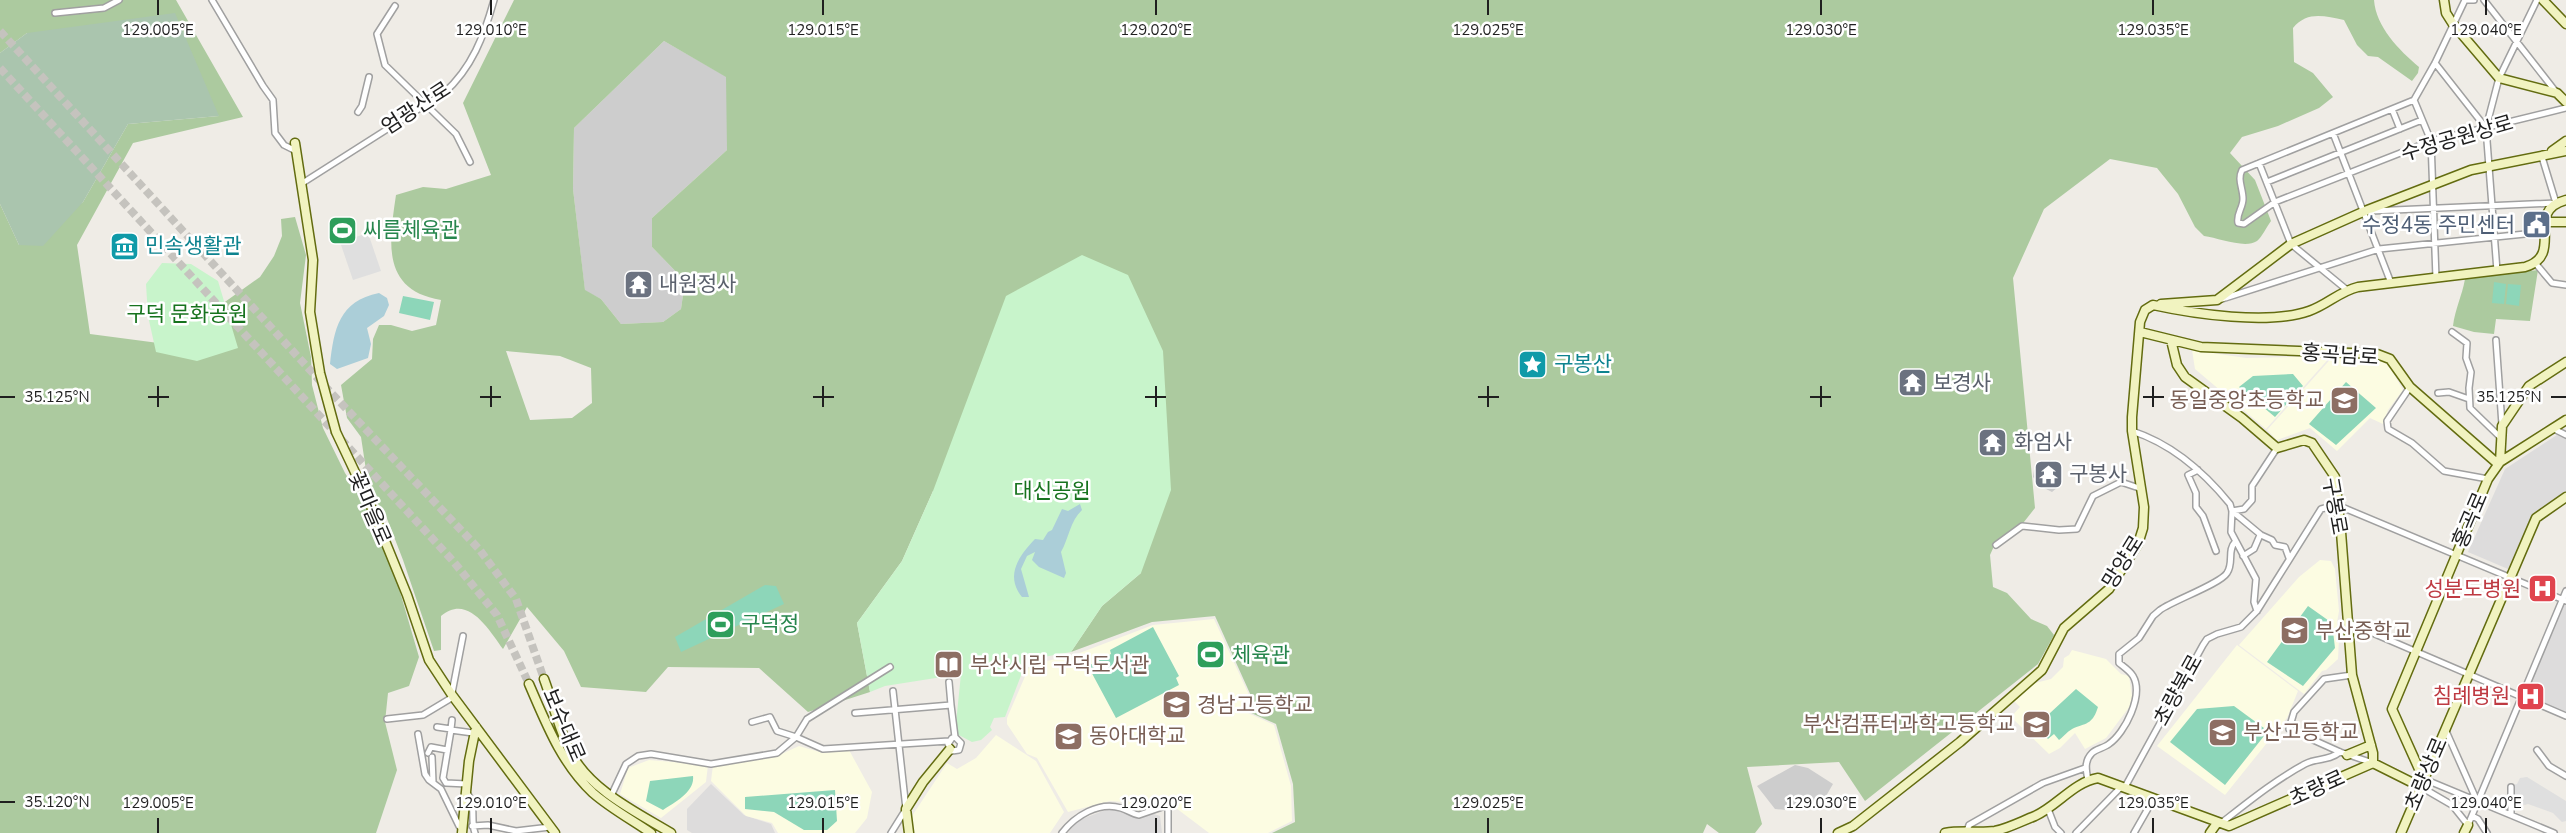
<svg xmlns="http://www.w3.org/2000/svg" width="2566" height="833" viewBox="0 0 2566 833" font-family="'Nunito Sans','Noto Sans KR',sans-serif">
  <rect width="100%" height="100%" fill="#efece6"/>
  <path fill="#dddcdc" d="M2557,435l9,4v53l-34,23 -24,54 -40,-17 37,-83z
    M2563,599l3,2v115l-44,-20z
    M711,784l33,31 27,9 4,9h-83l-5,-3v-21z
    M1108,809l15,2 13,7 18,-4 6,2 2,17h-94l9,-12z"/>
  <path fill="#fcfce2" d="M2192,350l54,8 85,-2 -65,73 -71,-60z
    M2335,354l22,1 25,6 7,5 14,24 -15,20 -5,14 -13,-6 -33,33 -27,-23 -33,12 -10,-10z
    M2320,560l11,1 4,8 4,42 -2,12 2,15 -1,21 -12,11 -4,1 -18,23 -65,-49 60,-68z
    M1214,619l36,78 -2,16 26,12 17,61 1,35 -24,12h-59l-37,-28 2,-4 -16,-2 -1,5 -20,8 -14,-10 -13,-1 -42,11 -31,-54 -10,-4 -20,-30v-6l23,-53 47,-11 76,-29z
    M2237,645l61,46 -11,27 -62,77 -68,-49z
    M2072,650l34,9 15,15 8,2 3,20 -2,10 -24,32 -21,11 -10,-16 -15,15 -11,6 -38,-37 9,-10 -7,-7 18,-16 20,-5 12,-12 1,-9 5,-3z
    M996,735l40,26 28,51 -14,21h-136l-2,-17 35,-53 10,6 19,-11z
    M799,746l24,7 26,-3 23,42 -5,26 -12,15h-77l-6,-10 -26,-7 -35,-35 2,-16 62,-8z
    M649,760l59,5 -2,17 -45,36 -41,-24 8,-26z"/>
  <path fill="#cdcdcd" d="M664,41l63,36v73l-75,68v29l33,34 -4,28 -18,13 -42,2 -20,-25 -16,-8 -12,-102 1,-61z
    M2050,460l12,12 -4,15 -6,5 -8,-4 -11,-11 1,-7z
    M1795,765l13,3 25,16 -7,12 -10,6 -12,-2 -17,10 -12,-1 -18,-23z"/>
  <path fill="#acca9f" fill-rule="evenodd" d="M0,0h176l67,117 -110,26 -56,102 13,89 76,10 94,-67 14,-21 8,-20 -1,-17 14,-2 11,38 -6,48 11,54 1,28 11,43 22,45 21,33 32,79 21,72 -10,29 -21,7 -3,29 12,48 -21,63h-376v-629l19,41 64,-43 45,-78 91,-8 -192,-83 -27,20z
    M514,0h1860c2,27 25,50 45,67l-1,6 -6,8 -34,-24 -10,-1 -11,-11 -13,-25c-20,-4 -37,-9 -51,8l1,34 19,11 20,24 -14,11 -41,18 -36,11 -12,16 25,27 16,41c-4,5 -9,16 -14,20 -12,8 -38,-3 -53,-5l-9,-9 -17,-33 -21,-26 -47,-9 -66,50 -31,69 22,230 -15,19 -25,17 -5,11 3,32 14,6 24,26 16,7 7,9 -16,29 -173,137 -26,-39 -92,5 15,57 -7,9h-36l-12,-9 -4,9h-431l23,-11 -2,-38 -17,-60 -27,-12 3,-14 -37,-82 -63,6 -81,30 31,-46 39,-33 -208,-82 -31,70 -45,62 13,69 -62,20 -49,-44 -91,-1 -22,25 -65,-5 -17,-36 -37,-44 -24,42c-14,-19 -35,-56 -62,-33v34l-7,1 -31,-91 -17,-44 -17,-26 -8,-53 -14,-19 -6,-33 31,-26 1,-20 6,-14h12l21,6 24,-6 5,-25c-60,-10 -52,-58 -45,-105l27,-8 23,2 45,-14 -28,-72zM664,41l62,36 1,73 -75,68v29l33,34 -4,28 -18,13 -42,2 -20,-25 -16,-9 -12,-101 1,-61zM506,351l54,5 31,12 1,35 -20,15 -42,2z
    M2538,270l-8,51 -34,-2 -2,15 -20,-2 -21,-6c2,-17 9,-30 12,-47z"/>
  <path fill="#aac5ae" d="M175,13l44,103 -91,8 -45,78 -40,44 -24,-1 -19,-41v-151l27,-20z"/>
  <path fill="#c8f4cb" d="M1082,255l46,20 35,76 8,139 -30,83 -39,33 -31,46 -44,8 -22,57 -11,1 -4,9 2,3 -11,10 -9,2 -17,-9 6,-59 -76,12 -15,6 -13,-69 45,-62 31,-70 73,-195z
    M162,263l29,1 27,17 20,67 -41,13 -41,-9 -8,-36 -2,-32z"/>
  <path fill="#8dd6b9" d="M2494,282l12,2 -2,20 -12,-1z
    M2508,284l13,1 -2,21 -13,-2z
    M403,296l31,6 -4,18 -31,-7z
    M2293,374l10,12 -28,31 -36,-30 14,-11z
    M2346,382l30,26 -40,37 -27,-21z
    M765,585l11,1 8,18 -103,48 -6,-15z
    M2308,606l24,17 3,25 -32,38 -36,-24z
    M1153,627l26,49 -3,2 3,7 -63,33 -28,-52 23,-12 -1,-4z
    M2076,689l22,18c-5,16 -10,16 -24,21 -5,2 -10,8 -15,12l-5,-6 -6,5 -12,-13z
    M2234,706l34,25 -43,54 -55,-43 27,-33z
    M693,776c2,16 -18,26 -30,34l-17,-9 4,-20z
    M835,790l2,31 -10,9h-23l-30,-18 -29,-3v-12z"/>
  <path fill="#dfdfdf" d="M368,233l13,38 -28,9 -13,-38z
    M2527,777l39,24v20l-4,1 -9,-9 -25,-9 -3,1 -5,-2 -7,8v-26l4,-1 3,-6z"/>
  <path fill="#abced8" d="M379,293l8,5 2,7 -5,11 -17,12 4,16 -3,14 -31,11 -7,-5c4,-35 9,-63 49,-71z
    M1080,504l2,6c-12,11 -13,28 -21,42l5,21 -2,5 -25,-11 -7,-7 3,-8 -8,4 -6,13 8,28h-7c-18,-22 -2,-42 13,-58l8,1 5,-8 4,-2 10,-21 6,2z"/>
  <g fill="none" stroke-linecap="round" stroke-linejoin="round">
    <path stroke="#c5c3be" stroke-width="8" stroke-dasharray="8 4" stroke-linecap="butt" d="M0,31l321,351 158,167 37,50 28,80
      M0,68l453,493 44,54 32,69"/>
    <defs>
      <path id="street" d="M212,0l51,86 10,14 2,33 9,12 12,6
        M2474,0h-9l-30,63 -21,37 -172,70c-5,10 1,18 1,29 0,9 -7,15 -5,24l6,1 31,-22 156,-61 135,-33
        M2484,0l72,92
        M395,6l-18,28 8,31 71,69 14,28
        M55,13l49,-5 15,-8
        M2435,63l51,65
        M2414,100l17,41 5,137
        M2392,109l8,20
        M358,112l4,-6 7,-29
        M2333,133l58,150
        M2259,163l32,81 56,46
        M2267,182l155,-62
        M301,184l143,-91c28,-25 40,-57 50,-93
        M2371,211l185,-8 -14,-46
        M2536,264l16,19 14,2
        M2497,271l-11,-143 13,-50 38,-78
        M2222,299l157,-50 166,-17
        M2452,332l15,11 -1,15 5,14 -2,16 1,20 31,30
        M2496,340l6,85
        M2410,387l-23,34 1,8 24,14 32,28 44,8
        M2438,393l11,-1 20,7
        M2552,428l14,7
        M2132,431c40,13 72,41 98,73l2,7 -1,21 25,47 -2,23 3,9
        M2198,470l-10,5 8,18v14l7,9 13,35
        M2232,511l12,-2 8,-9v-14l25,-38
        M2232,511l29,24 11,5 3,5 10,2 4,11
        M1996,545l26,-19 37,4 18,-1 16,-33 28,-14 21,7
        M2243,556l11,-7 6,-14
        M2347,622l219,94
        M2352,675l-28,4 -30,33 -5,17 51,23 33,11
        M452,693l11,-57
        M951,705l4,32 6,6 -2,7 -7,1 -4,-7 4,-6 3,-1
        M855,713l96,-8 -2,-23
        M387,719l36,-4 30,-18
        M752,722l18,-5 7,14 19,6 11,-18 83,-52
        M437,727l14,2 1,-9
        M2446,731l31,70
        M418,734l7,40 4,6 12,9 18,37 4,3
        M2537,750l12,16 17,10
        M428,753l3,-6 16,3
        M432,757l1,25
        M2424,779l130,54
        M2088,780c-2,-10 -4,-19 4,-27 4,-4 12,-5 17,-9 16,-11 35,-49 24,-68 -3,-5 -9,-9 -14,-13v-9l20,-16 14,-22 7,-6c14,-10 60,-26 67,-37 7,-10 0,-23 8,-31
        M467,784l-21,-1 -3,-5 8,-48 22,3
        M2125,787l78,-142 4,-6 10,-5 24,-7 16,-16 64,-102 16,-4 229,96
        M2421,787l31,18 16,20 98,-234
        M2511,787v28
        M467,793c10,12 3,27 8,40
        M611,796l15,-32 12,-8 13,-2 60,10 66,-11 19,-16 27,12 126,-8
        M2048,809l7,18 6,6
        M2472,816l6,3 9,14
        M2220,824c27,-21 55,-44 85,-60 13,-7 22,-2 35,-12
        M472,826l16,-1 28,6 34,-4
        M1967,831l2,-6 74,-42 42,-15
        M891,833l15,-24 -13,-118
        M1062,833c13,-17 37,-32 59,-25 7,2 11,6 18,7l29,-10v28
        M2076,833l46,-47
        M2134,833l20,-35"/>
      <path id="secondary" d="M2444,0l2,13 7,11 46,54 58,15 9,9
        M2543,0l23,24
        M295,143l18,117 -3,52 10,61 16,59 34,72 37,91 22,65 23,35 103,138
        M2552,151l14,-10
        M2546,222h20
        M2161,304l56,-4 74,-56 74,-33 106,-41 95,-19
        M2140,332l61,15 176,7 13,5 20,28 88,77
        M2171,340l6,25 8,12 57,41 35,30 27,-8 8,3 23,34 6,55 11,143 21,78v10
        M2500,462l2,-36 27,-40 37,-24
        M544,679c9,24 15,51 27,74 19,37 65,59 100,80
        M529,684c17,39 32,79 64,109 17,15 39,27 58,40
        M2347,755l24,-10
        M2421,787l-2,-18 -27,-60 96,-230 12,-17 66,-42
        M462,833l7,-72 7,-34
        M909,833l-3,-24 17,-27 27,-33
        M1838,833l15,-7 107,-84 82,-72 22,-42 45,-39 29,-45 5,-16 1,-21 -12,-76v-14l8,-95 5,-12 8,-5c41,9 116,20 156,6 18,-6 31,-20 49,-24l167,-20c41,-12 -2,-56 41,-67
        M1945,833c16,-3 34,0 50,-2 14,-3 27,-10 40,-15 22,-10 39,-34 63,-38l131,48 144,-63 48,24
        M2210,833l7,-10
        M2401,833l135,-315 30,-21
        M2464,833l4,-8"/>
    </defs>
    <use href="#street" stroke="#a0a0a0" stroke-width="8"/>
    <use href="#secondary" stroke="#636c10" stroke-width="11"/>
    <use href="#street" stroke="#fff" stroke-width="5"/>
    <use href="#secondary" stroke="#f1f3c0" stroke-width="8"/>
  </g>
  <path fill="none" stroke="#1f1f1f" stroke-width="2" d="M158,0v15M491,0v15M823,0v15M1156,0v15M1488,0v15M1821,0v15M2153,0v15M2486,0v15M158,386v21M491,386v21M823,386v21M1156,386v21M1488,386v21M1821,386v21M2153,386v21M0,397h15M148,397h21M480,397h21M813,397h21M1145,397h21M1478,397h21M1810,397h21M2143,397h21M2551,397h15M0,802h15M158,818v15M491,818v15M823,818v15M1156,818v15M1488,818v15M1821,818v15M2153,818v15M2486,818v15"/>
  <defs>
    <symbol id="civic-square" viewBox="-11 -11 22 22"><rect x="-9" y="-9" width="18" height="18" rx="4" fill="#5c6f8a" stroke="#fff"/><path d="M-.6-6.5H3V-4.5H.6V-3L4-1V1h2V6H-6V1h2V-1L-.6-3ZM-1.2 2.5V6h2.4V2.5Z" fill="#fff"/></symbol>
    <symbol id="stadium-square" viewBox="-11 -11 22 22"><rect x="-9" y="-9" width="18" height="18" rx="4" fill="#2e9e5b" stroke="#fff"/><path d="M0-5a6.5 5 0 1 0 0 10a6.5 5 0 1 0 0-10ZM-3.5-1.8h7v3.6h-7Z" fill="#fff"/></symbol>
    <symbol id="museum-square" viewBox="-11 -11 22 22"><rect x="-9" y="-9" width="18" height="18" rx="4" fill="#0f9aa8" stroke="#fff"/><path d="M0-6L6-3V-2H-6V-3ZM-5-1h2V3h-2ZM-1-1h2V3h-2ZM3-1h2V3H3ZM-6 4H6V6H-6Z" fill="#fff"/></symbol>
    <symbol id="temple-square" viewBox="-11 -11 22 22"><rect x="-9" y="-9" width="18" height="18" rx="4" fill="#6b7280" stroke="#fff"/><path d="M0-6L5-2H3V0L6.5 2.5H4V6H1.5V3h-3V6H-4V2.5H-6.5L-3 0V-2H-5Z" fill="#fff"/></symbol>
    <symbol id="sight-square" viewBox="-11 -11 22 22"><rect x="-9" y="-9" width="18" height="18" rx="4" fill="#0f9aa8" stroke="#fff"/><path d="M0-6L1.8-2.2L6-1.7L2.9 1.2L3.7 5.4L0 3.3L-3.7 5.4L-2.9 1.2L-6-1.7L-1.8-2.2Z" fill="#fff"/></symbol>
    <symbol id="school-square" viewBox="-11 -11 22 22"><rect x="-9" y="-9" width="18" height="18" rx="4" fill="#8d6e63" stroke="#fff"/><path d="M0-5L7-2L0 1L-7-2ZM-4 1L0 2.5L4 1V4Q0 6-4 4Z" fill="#fff"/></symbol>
    <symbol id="hospital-square" viewBox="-11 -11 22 22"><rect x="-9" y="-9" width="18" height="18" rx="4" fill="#e0444e" stroke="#fff"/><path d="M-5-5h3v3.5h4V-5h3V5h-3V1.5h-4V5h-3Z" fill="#fff"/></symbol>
    <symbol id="library-square" viewBox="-11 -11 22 22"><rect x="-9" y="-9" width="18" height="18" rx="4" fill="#8d6e63" stroke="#fff"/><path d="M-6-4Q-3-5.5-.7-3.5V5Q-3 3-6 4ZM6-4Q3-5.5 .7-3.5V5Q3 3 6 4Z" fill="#fff"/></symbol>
    <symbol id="university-square" viewBox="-11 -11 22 22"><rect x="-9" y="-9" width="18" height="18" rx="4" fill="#8d6e63" stroke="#fff"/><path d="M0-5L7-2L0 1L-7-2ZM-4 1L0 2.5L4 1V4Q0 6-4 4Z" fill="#fff"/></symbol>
  </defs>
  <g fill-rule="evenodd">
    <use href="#civic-square" x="2520" y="208" width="33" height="33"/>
    <use href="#stadium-square" x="326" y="214" width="33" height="33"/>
    <use href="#museum-square" x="108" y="230" width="33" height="33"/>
    <use href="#temple-square" x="622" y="268" width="33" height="33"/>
    <use href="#sight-square" x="1516" y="348" width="33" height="33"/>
    <use href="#temple-square" x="1896" y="366" width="33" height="33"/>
    <use href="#school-square" x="2328" y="384" width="33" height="33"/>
    <use href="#temple-square" x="1976" y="426" width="33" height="33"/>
    <use href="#temple-square" x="2032" y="458" width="33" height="33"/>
    <use href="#hospital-square" x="2526" y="572" width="33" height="33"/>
    <use href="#stadium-square" x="704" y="608" width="33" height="33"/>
    <use href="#school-square" x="2278" y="614" width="33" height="33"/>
    <use href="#stadium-square" x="1194" y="638" width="33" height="33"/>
    <use href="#library-square" x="932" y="648" width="33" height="33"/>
    <use href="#hospital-square" x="2514" y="680" width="33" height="33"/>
    <use href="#school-square" x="1160" y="688" width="33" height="33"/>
    <use href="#school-square" x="2020" y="708" width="33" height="33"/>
    <use href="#school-square" x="2206" y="716" width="33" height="33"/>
    <use href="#university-square" x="1052" y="720" width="33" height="33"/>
  </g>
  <g text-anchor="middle" stroke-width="5" stroke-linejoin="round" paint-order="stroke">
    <g font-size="21" fill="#1f1f1f" stroke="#fff">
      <text transform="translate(416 108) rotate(-33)" y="7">엄광산로</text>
      <text transform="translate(2457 138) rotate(-16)" y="7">수정공원상로</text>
      <text transform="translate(2340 355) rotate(4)" y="7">홍곡남로</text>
      <text transform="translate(2335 506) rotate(80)" y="7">구봉로</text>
      <text transform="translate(370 508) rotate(67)" y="7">꽃마을로</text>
      <text transform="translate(2470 520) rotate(-67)" y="7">홍곡로</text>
      <text transform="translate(2123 562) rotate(-58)" y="7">망양로</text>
      <text transform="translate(2178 690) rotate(-61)" y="7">초량북로</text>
      <text transform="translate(564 725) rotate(67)" y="7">보수대로</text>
      <text transform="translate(2426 774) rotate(-67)" y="7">초량상로</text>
      <text transform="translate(2317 788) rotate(-24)" y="7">초량로</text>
    </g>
    <g font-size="21" fill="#4e5e75" stroke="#fff" text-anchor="end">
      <text x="2515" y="232">수정4동 주민센터</text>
    </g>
    <g font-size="21" fill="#27864d" stroke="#fff" text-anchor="start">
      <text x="363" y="237">씨름체육관</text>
      <text x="741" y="631">구덕정</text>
      <text x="1232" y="662">체육관</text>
    </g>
    <g font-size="21" fill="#0d838f" stroke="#fff" text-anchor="start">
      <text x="145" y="253">민속생활관</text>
      <text x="1554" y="371">구봉산</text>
    </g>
    <g font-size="21" fill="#5b616d" stroke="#fff" text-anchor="start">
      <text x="659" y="291">내원정사</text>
      <text x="1933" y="390">보경사</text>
      <text x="2014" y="449">화엄사</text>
      <text x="2069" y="481">구봉사</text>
    </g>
    <g font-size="21" fill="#17731e" stroke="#fff">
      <text x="187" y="321">구덕 문화공원</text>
      <text x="1052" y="498">대신공원</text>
    </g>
    <g font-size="21" fill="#785e54" stroke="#fff" text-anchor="start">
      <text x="2324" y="407" text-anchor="end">동일중앙초등학교</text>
      <text x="2315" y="638">부산중학교</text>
      <text x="970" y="672">부산시립 구덕도서관</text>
      <text x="1197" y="712">경남고등학교</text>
      <text x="2015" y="731" text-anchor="end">부산컴퓨터과학고등학교</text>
      <text x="2243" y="739">부산고등학교</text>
      <text x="1089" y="743">동아대학교</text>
    </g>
    <g font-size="21" fill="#be3a42" stroke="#fff" text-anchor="end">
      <text x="2521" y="596">성분도병원</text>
      <text x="2510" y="703">침례병원</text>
    </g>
  </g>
  <g font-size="15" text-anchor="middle" fill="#1f1f1f" stroke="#fff" stroke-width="5" stroke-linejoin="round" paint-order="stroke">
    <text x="158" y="35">129.005°E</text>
    <text x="491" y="35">129.010°E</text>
    <text x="823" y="35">129.015°E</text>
    <text x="1156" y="35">129.020°E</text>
    <text x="1488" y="35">129.025°E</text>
    <text x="1821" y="35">129.030°E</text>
    <text x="2153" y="35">129.035°E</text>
    <text x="2486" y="35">129.040°E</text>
    <text x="57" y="402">35.125°N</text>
    <text x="2509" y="402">35.125°N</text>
    <text x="57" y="807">35.120°N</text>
    <text x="158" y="808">129.005°E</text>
    <text x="491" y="808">129.010°E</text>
    <text x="823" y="808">129.015°E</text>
    <text x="1156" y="808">129.020°E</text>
    <text x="1488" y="808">129.025°E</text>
    <text x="1821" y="808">129.030°E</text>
    <text x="2153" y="808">129.035°E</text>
    <text x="2486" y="808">129.040°E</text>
  </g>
</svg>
